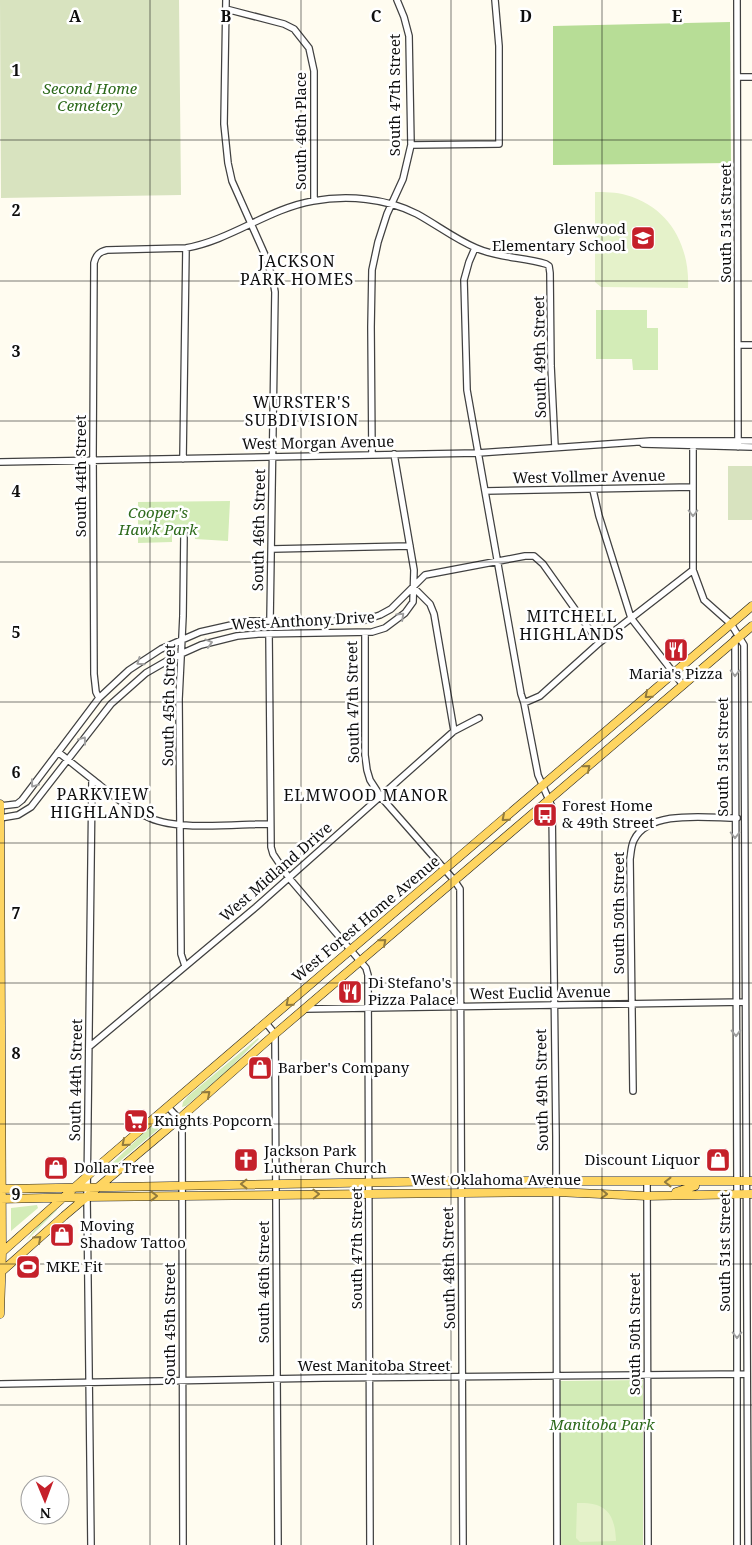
<svg xmlns="http://www.w3.org/2000/svg" width="752" height="1545" viewBox="0 0 752 1545" font-family="'Noto Serif',serif">
  <rect width="100%" height="100%" fill="#fffcf0"/>
  <path fill="#d3ecb7" d="M647,310v18h11v42h-25l-1,-11h-36v-49z
    M230,501l-2,40 -33,-2v-6l-8,-4v-2l-2,-2 -2,3 -11,5v9l-34,1v-41z
    M258,1038l1,1 -32,32 -41,35 -4,1 1,-5 5,-6z
    M165,1119l2,3 -59,49 -2,-2 41,-39 13,-10z
    M37,1205l1,3 -27,23v-23z
    M56,1209l1,1 -31,31 13,-17z
    M643,1380v165h-82l-1,-164z"/>
  <path fill="#b7dd96" d="M730,22l1,141 -178,2v-139z"/>
  <path fill="#d8e3bf" d="M0,0h179l2,195 -180,3z
    M728,466h24v54h-24z"/>
  <path fill="#e5f2ca" d="M595,192c10,0 21,0 31,3 43,12 64,50 62,93l-87,-1 -6,-5z
    M577,1503c29,-1 38,10 39,38l-36,1 -4,-4z"/>
  <g fill="none" stroke-linecap="round" stroke-linejoin="round">
    <defs>
      <path id="minor" d="M226,0l-2,124 4,39 4,18 33,74 8,25 2,12 -5,329
        M737,0l1,447
        M226,9l58,15 10,5 15,19 5,23v129
        M738,77h14
        M411,145l88,-1v-98l-4,-46
        M475,248l-6,14 -5,18 3,110 54,304 3,9 14,72 14,32 4,329 1,409
        M738,345h14
        M643,444l109,3
        M693,446v124l11,30 27,24 13,21v7l4,893
        M372,455l-1,-128 1,-57 6,-28 9,-28 16,-35 8,-34 -2,-109 -5,-19 -7,-17
        M183,459l3,-211
        M0,462l478,-9 173,-12h101
        M593,490l6,26 32,102 52,67
        M485,491l208,-4
        M184,534l-1,82 -4,83 2,255 4,12
        M272,549l138,-3
        M413,587l17,17 4,10 20,117
        M365,633v122l2,15 3,10 11,17 73,83 6,9 3,656
        M269,634l2,213 2,7 16,24 77,90 2,7 2,570
        M735,639l2,542v364
        M99,698l-3,-6 -2,-18 -1,-222 1,-189c2,-8 5,-11 13,-13l79,-2c45,-8 82,-39 127,-47 34,-6 73,-3 104,13 20,11 38,25 59,34 22,10 47,9 70,16l3,2 1,7 1,93 4,81
        M524,703l16,-7 59,-53 94,-73
        M58,752l34,27 -5,418 4,348
        M92,779c18,14 36,30 58,39 29,13 87,6 119,6
        M0,806l17,-2 5,-4 77,-102 30,-28 32,-21 39,-17 49,-11h113l18,-6 11,-6 34,-34 100,-19h9l9,8 56,79
        M0,818l18,-3 13,-8 80,-103 35,-31 26,-15 29,-13 36,-9 21,-2 114,-2 13,-4 20,-15 8,-11 1,-32 -20,-116
        M305,1009l440,-7
        M266,1023l9,11 3,511
        M89,1047l167,-140 198,-176 25,-13
        M633,1091l-3,-232c1,-6 1,-13 4,-19 15,-31 74,-22 103,-22
        M168,1107l11,12 3,9 1,417
        M647,1182l1,363
        M0,1384l323,-6 424,-4"/>
      <path id="major" d="M0,804l2,448 -2,62
        M0,1189l454,-8h298
        M676,1192l19,-6v-4
        M0,1199l87,-2 468,-5 92,4 105,-2
        M0,1254l103,-92 649,-556
        M0,1273l64,-57 115,-97 96,-85 477,-408"/>
    </defs>
    <use href="#minor" stroke="#414141" stroke-width="8"/>
    <use href="#major" stroke="#1f1f1f" stroke-width="9"/>
    <use href="#minor" stroke="#fff" stroke-width="5.5"/>
    <use href="#major" stroke="#fed561" stroke-width="8"/>
  </g>
  <defs><path id="oneway-chevron" d="M-2-3.5L2.5 0L-2 3.5" fill="none" stroke-width="1.6" stroke-linecap="round" stroke-linejoin="round" transform="scale(1.25)"/></defs>
  <g stroke="#9f9f9f">
    <use href="#oneway-chevron" transform="translate(693 513) rotate(90)"/>
    <use href="#oneway-chevron" transform="translate(401 616) rotate(-43)"/>
    <use href="#oneway-chevron" transform="translate(209 643) rotate(-17)"/>
    <use href="#oneway-chevron" transform="translate(140 662) rotate(145)"/>
    <use href="#oneway-chevron" transform="translate(735 673) rotate(90)"/>
    <use href="#oneway-chevron" transform="translate(83 740) rotate(-53)"/>
    <use href="#oneway-chevron" transform="translate(34 784) rotate(127)"/>
    <use href="#oneway-chevron" transform="translate(735 835) rotate(90)"/>
    <use href="#oneway-chevron" transform="translate(736 1033) rotate(89)"/>
    <use href="#oneway-chevron" transform="translate(737 1335) rotate(90)"/>
  </g>
  <g stroke="#927b3c">
    <use href="#oneway-chevron" transform="translate(648 695) rotate(139)"/>
    <use href="#oneway-chevron" transform="translate(587 768) rotate(-40)"/>
    <use href="#oneway-chevron" transform="translate(505 818) rotate(139)"/>
    <use href="#oneway-chevron" transform="translate(383 942) rotate(-41)"/>
    <use href="#oneway-chevron" transform="translate(289 1003) rotate(139)"/>
    <use href="#oneway-chevron" transform="translate(207 1094) rotate(-41)"/>
    <use href="#oneway-chevron" transform="translate(125 1143) rotate(139)"/>
    <use href="#oneway-chevron" transform="translate(668 1182) rotate(180)"/>
    <use href="#oneway-chevron" transform="translate(244 1184) rotate(179)"/>
    <use href="#oneway-chevron" transform="translate(316 1194) rotate(-1)"/>
    <use href="#oneway-chevron" transform="translate(604 1194) rotate(2)"/>
    <use href="#oneway-chevron" transform="translate(154 1196)"/>
    <use href="#oneway-chevron" transform="translate(38 1239) rotate(-42)"/>
  </g>
  <path fill="none" stroke="#0e0e0e" stroke-width="1" stroke-opacity="0.55" d="M150,0v1545M301,0v1545M451,0v1545M602,0v1545M0,140h752M0,281h752M0,421h752M0,562h752M0,702h752M0,843h752M0,983h752M0,1124h752M0,1264h752M0,1405h752"/>
  <defs>
    <symbol id="school-square" viewBox="-11 -11 22 22"><rect x="-9" y="-9" width="18" height="18" rx="4" fill="#c5202a" stroke="#fff"/><path d="M0-5L7-2L0 1L-7-2ZM-4 1L0 2.5L4 1V4Q0 6-4 4Z" fill="#fff"/></symbol>
    <symbol id="restaurant-square" viewBox="-11 -11 22 22"><rect x="-9" y="-9" width="18" height="18" rx="4" fill="#c5202a" stroke="#fff"/><path d="M-5-6h1v4h1v-4h1v4h1v-4h1v5L-1.5 .5V6h-2V.5L-5-1ZM5-6V6H3V1.5H1.5Q1.5-4 5-6Z" fill="#fff"/></symbol>
    <symbol id="bus-square" viewBox="-11 -11 22 22"><rect x="-9" y="-9" width="18" height="18" rx="4" fill="#c5202a" stroke="#fff"/><path d="M-5-6H5V4H4V6H2V4H-2V6H-4V4H-5ZM-3.5-4V0h7V-4ZM-3.5 1.2v1.5H-2V1.2ZM2 1.2v1.5H3.5V1.2Z" fill="#fff"/></symbol>
    <symbol id="shop-square" viewBox="-11 -11 22 22"><rect x="-9" y="-9" width="18" height="18" rx="4" fill="#c5202a" stroke="#fff"/><path d="M-5-2.5h2.3a2.7 3.5 0 0 1 5.4 0H5L5.5 6h-11ZM-1.5-2.5h3a1.5 2.3 0 0 0-3 0Z" fill="#fff"/></symbol>
    <symbol id="supermarket-square" viewBox="-11 -11 22 22"><rect x="-9" y="-9" width="18" height="18" rx="4" fill="#c5202a" stroke="#fff"/><path d="M-6-5.5h2.5l.6 2H6L4.5 2H-2.5L-4.4-4H-6ZM-1.5 3.2a1.3 1.3 0 1 0 .1 0ZM3 3.2a1.3 1.3 0 1 0 .1 0Z" fill="#fff"/></symbol>
    <symbol id="church-square" viewBox="-11 -11 22 22"><rect x="-9" y="-9" width="18" height="18" rx="4" fill="#c5202a" stroke="#fff"/><path d="M-1.2-6h2.4v3.5h3.3v2.4h-3.3V6h-2.4V-.1h-3.3v-2.4h3.3Z" fill="#fff"/></symbol>
    <symbol id="stadium-square" viewBox="-11 -11 22 22"><rect x="-9" y="-9" width="18" height="18" rx="4" fill="#c5202a" stroke="#fff"/><path d="M0-5a6.5 5 0 1 0 0 10a6.5 5 0 1 0 0-10ZM-3.5-1.8h7v3.6h-7Z" fill="#fff"/></symbol>
  </defs>
  <g fill-rule="evenodd">
    <use href="#school-square" x="629" y="224" width="28" height="28"/>
    <use href="#restaurant-square" x="662" y="636" width="28" height="28"/>
    <use href="#bus-square" x="531" y="801" width="28" height="28"/>
    <use href="#restaurant-square" x="336" y="978" width="28" height="28"/>
    <use href="#shop-square" x="246" y="1054" width="28" height="28"/>
    <use href="#supermarket-square" x="122" y="1107" width="28" height="28"/>
    <use href="#church-square" x="232" y="1146" width="28" height="28"/>
    <use href="#shop-square" x="704" y="1146" width="28" height="28"/>
    <use href="#shop-square" x="42" y="1154" width="28" height="28"/>
    <use href="#shop-square" x="48" y="1221" width="28" height="28"/>
    <use href="#stadium-square" x="14" y="1253" width="28" height="28"/>
  </g>
  <g text-anchor="middle" stroke-width="5" stroke-linejoin="round" paint-order="stroke">
    <g font-size="15" font-style="italic" fill="#2d6a1b" stroke="#fff">
      <text x="90" y="94">Second Home<tspan x="90" dy="17">Cemetery</tspan></text>
      <text x="158" y="518">Cooper's<tspan x="158" dy="17">Hawk Park</tspan></text>
      <text x="602" y="1430">Manitoba Park</text>
    </g>
    <g font-size="15" fill="#0e0e0e" stroke="#fff">
      <text transform="translate(395 95) rotate(-90)" y="5">South 47th Street</text>
      <text transform="translate(301 131) rotate(-90)" y="5">South 46th Place</text>
      <text transform="translate(726 223) rotate(-90)" y="5">South 51st Street</text>
      <text transform="translate(540 357) rotate(-91)" y="5">South 49th Street</text>
      <text transform="translate(318 443) rotate(-1)" y="5">West Morgan Avenue</text>
      <text transform="translate(81 476) rotate(-90)" y="5">South 44th Street</text>
      <text transform="translate(589 477) rotate(-1)" y="5">West Vollmer Avenue</text>
      <text transform="translate(259 530) rotate(-89)" y="5">South 46th Street</text>
      <text transform="translate(303 621) rotate(-3)" y="5">West Anthony Drive</text>
      <text transform="translate(353 702) rotate(-91)" y="5">South 47th Street</text>
      <text transform="translate(169 705) rotate(-89)" y="5">South 45th Street</text>
      <text transform="translate(723 757) rotate(-90)" y="5">South 51st Street</text>
      <text transform="translate(276 872) rotate(-41)" y="5">West Midland Drive</text>
      <text transform="translate(619 913) rotate(-90)" y="5">South 50th Street</text>
      <text transform="translate(366 919) rotate(-40)" y="5">West Forest Home Avenue</text>
      <text transform="translate(540 993) rotate(-1)" y="5">West Euclid Avenue</text>
      <text transform="translate(76 1080) rotate(-89)" y="5">South 44th Street</text>
      <text transform="translate(542 1090) rotate(-91)" y="5">South 49th Street</text>
      <text x="496" y="1185">West Oklahoma Avenue</text>
      <text transform="translate(357 1248) rotate(-90)" y="5">South 47th Street</text>
      <text transform="translate(725 1252) rotate(-90)" y="5">South 51st Street</text>
      <text transform="translate(449 1268) rotate(-91)" y="5">South 48th Street</text>
      <text transform="translate(264 1282) rotate(-90)" y="5">South 46th Street</text>
      <text transform="translate(170 1324) rotate(-90)" y="5">South 45th Street</text>
      <text transform="translate(635 1334) rotate(-90)" y="5">South 50th Street</text>
      <text x="374" y="1371">West Manitoba Street</text>
    </g>
    <g font-size="15" fill="#0e0e0e" stroke="#fff" text-anchor="start">
      <text x="626" y="234" text-anchor="end">Glenwood<tspan x="626" dy="17">Elementary School</tspan></text>
      <text x="676" y="679" text-anchor="middle">Maria's Pizza</text>
      <text x="562" y="811">Forest Home<tspan x="562" dy="17">&amp; 49th Street</tspan></text>
      <text x="368" y="988">Di Stefano's<tspan x="368" dy="17">Pizza Palace</tspan></text>
      <text x="278" y="1073">Barber's Company</text>
      <text x="154" y="1126">Knights Popcorn</text>
      <text x="264" y="1156">Jackson Park<tspan x="264" dy="17">Lutheran Church</tspan></text>
      <text x="700" y="1165" text-anchor="end">Discount Liquor</text>
      <text x="74" y="1173">Dollar Tree</text>
      <text x="80" y="1231">Moving<tspan x="80" dy="17">Shadow Tattoo</tspan></text>
      <text x="46" y="1272">MKE Fit</text>
    </g>
    <g font-size="16" letter-spacing="1" fill="#0e0e0e" stroke="#fff">
      <text x="297" y="267">JACKSON<tspan x="297" dy="18">PARK HOMES</tspan></text>
      <text x="302" y="408">WURSTER'S<tspan x="302" dy="18">SUBDIVISION</tspan></text>
      <text x="572" y="622">MITCHELL<tspan x="572" dy="18">HIGHLANDS</tspan></text>
      <text x="103" y="800">PARKVIEW<tspan x="103" dy="18">HIGHLANDS</tspan></text>
      <text x="366" y="801">ELMWOOD MANOR</text>
    </g>
  </g>
  <g font-size="16" text-anchor="middle" font-weight="bold" fill="#0e0e0e" stroke="#fff" stroke-width="5" stroke-linejoin="round" paint-order="stroke">
    <text x="75" y="22">A</text>
    <text x="226" y="22">B</text>
    <text x="376" y="22">C</text>
    <text x="526" y="22">D</text>
    <text x="677" y="22">E</text>
    <text x="16" y="76">1</text>
    <text x="16" y="216">2</text>
    <text x="16" y="357">3</text>
    <text x="16" y="497">4</text>
    <text x="16" y="638">5</text>
    <text x="16" y="778">6</text>
    <text x="16" y="919">7</text>
    <text x="16" y="1059">8</text>
    <text x="16" y="1200">9</text>
  </g>
  <g transform="translate(45 1500) rotate(179)"><circle r="24" fill="#ffffff" stroke="#9f9f9f"/>
  <path d="M0-4L9 19L0 12L-9 19Z" fill="#c5202a"/>
  <text y="-8" font-size="14" font-weight="bold" text-anchor="middle" fill="#0e0e0e">N</text>
  </g>
</svg>
